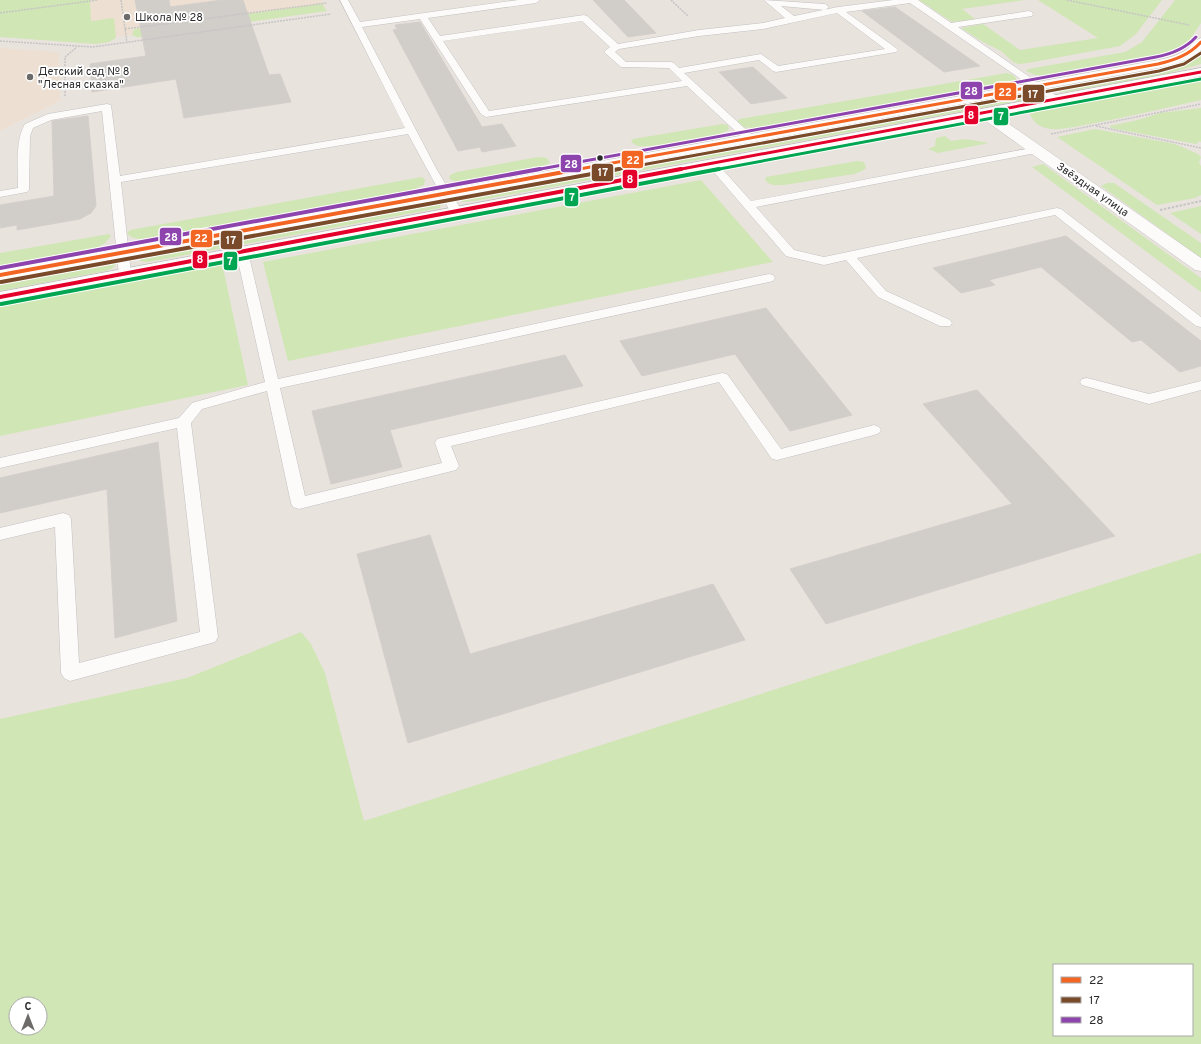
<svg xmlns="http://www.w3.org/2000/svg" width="1201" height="1044" viewBox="0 0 1201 1044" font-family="Overpass,sans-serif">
  <rect width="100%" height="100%" fill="#e9e3de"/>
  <path fill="#ede0d2" d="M0,0h322l4,7 -246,35z
    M0,48l59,4 1,49 -60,30z"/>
  <path fill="#d0e6b4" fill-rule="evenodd" d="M0,0h90l1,21 23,-3 2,20 -7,4 -13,2 -96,-7z
    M919,0h106l-63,9 13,10 -23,3z
    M1038,0h124l-26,34 -16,12 -92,17 -10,1 -5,-2 -12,-11 -18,-9 -22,-14 22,-4 37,26 78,-12z
    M1175,0h26v23l-14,21 -10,8 -23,7 -97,18 -22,-2 -9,-4 2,-2 97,-17 17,-10z
    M322,4l5,7 -183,26h-7l-5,-2 2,-6z
    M1201,55v9l-35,10 -101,18h-7l-6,-3 3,-2 105,-18 29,-8z
    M1007,73l6,2 3,3v3l-15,6 -239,42 -20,-2 -4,-4v-3l2,-1z
    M1201,78v22c-37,8 -74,17 -111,24 -13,2 -27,6 -39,5 -10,-1 -18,-6 -21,-15l9,-4z
    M1032,92h8l2,3 -2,2 -565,104 -13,1 -2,-2 3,-4z
    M1201,108v34l-2,-1 -3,3 -85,-16 -1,-2 28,-6 22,-7z
    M722,124l6,1 1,4c-6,8 -78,19 -90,17 -4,-1 -6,-2 -8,-5l2,-2z
    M1095,129l80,15 23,10 3,3 -2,6 2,3v29l-6,3 -38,7 -100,-68z
    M945,136l6,5 14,-2 24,4 -51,10 -10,-4 7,-3 1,-8z
    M538,157l9,1 3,5c-8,4 -17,4 -25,6 -13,3 -68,20 -76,9l1,-3 7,-3z
    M857,161l7,1 2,6 -4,3 -8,3 -70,11c-7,0 -15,2 -19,-6l1,-2z
    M1043,164l158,114v14l-169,-125z
    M422,177l3,3 -1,5 -24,10 -246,43c-9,1 -21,3 -27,-5l3,-3z
    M701,180l72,82 -485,99 -25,-99z
    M1107,183h7l87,60v15l-100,-72z
    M439,202l2,2 -1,4 -292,54 -8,-1v-3l5,-3z
    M1201,206v28l-31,-21z
    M109,234l2,2 -6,7 -11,6 -94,17v-13z
    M109,261l7,3 -3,4 -7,3 -106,20v-10z
    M222,263l26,122 -248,51v-130z
    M1201,553v491h-1201v-325l187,-41 114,-46 10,12 14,29 39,148zM1054,965h138v70h-138zM16,1004h24v24h-24z"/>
  <path fill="#d1cdc9" stroke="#d4cfcb" d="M135,0h34l1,7 52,-7h21l26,75 11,-1 11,28 -107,16 -8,-39 -84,13 -2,-28 56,-8z
    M593,0h31l32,33 -28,4z
    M895,7l85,59 -36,6 -82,-61z
    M420,22l62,105 20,-3 14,22 -34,6 -2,-5 -22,4 -65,-121 4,-1 -2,-4z
    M753,67l34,31 -36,6 -32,-32z
    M88,116l8,90 -5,7 -11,6 -63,11v-5l-17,3v-23l54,-9 -2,-75z
    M1066,236l135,105v25l-21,6 -39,-32 -9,2 -91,-75 -52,13 6,5 -34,8 -28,-25z
    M766,308l86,107 -62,16 -55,-77 -93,22 -22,-35z
    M565,355l18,31 -193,44 12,37 -71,17 -19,-73z
    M977,390l138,146 -289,88 -36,-55 222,-65 -89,-100z
    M158,442l19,179 -62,17 -8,-149 -107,24v-35z
    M430,535l40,119 243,-70 32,56 -337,103 -51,-189z"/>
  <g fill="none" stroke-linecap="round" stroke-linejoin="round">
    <defs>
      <path id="lane" d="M340,0h8l12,22 158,-22h22l-4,3 -108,15 12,18 144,-21 3,1 31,28 81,-14 64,-7 22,-5 -21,-18 61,4 4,3 -4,3 -44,-4 13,10 44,-9 55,-7h25l33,23 78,-12 3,1 1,2 -1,2 -74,11 103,72 -2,2h-6l-143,-98 -64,9 50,36 2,2 -2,2 -120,20 -3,-1 -14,-11 -75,13 69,63 1,2 -1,2h-8l-58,-54 -201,31 -5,-3 -61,-95 -58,8 75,143 25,41 -2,2h-8l-2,-2 -42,-77 -287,48 10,92 -2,3h-8l-2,-3 -17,-163 -51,9 -18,8 -3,8 -1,54 -2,2 -27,5v-6l18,-3c0,-19 -3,-48 7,-64l23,-10 59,-10 4,1 9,71 285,-48zM837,13l48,36 -107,17 -17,-12 -82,14 -5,-5 -3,-1h-45l-11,-10 4,-3 80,-13 64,-7zM582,21l28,26 -6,5 17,15 48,1 13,13 -193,30 -46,-70z
        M1037,147l5,3 -1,2 -285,55 38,43 30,7 233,-49 4,1 140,108v10l-5,-1 -141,-111 -198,43 29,33 64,29 2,3 -2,3h-10l-62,-29 -32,-37 -22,5 -38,-9 -80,-93 5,-3 4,1 36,40z
        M242,248l4,1 2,3 30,127 491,-105 4,1 2,3 -2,3 -4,1 -489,106 25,108 137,-33 -7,-20 2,-4 285,-66 5,1 54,75 93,-24 5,2 2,3 -2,3 -5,2 -97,25 -5,-1 -53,-77 -268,64 8,20 -3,4 -157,39 -6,-2 -2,-4 -24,-112 -65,18 -11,14 27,214 -3,5 -145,39 -6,-3 -3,-5 -6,-146 -55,13v-12l63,-15 6,2 2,4 8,144 121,-31 -23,-204 -177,40v-10l179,-40 13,-15 73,-21 -29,-130 2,-3z
        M1087,378l62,16 52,-13v9l-52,14 -67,-19 -2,-3 2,-3z"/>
      <path id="street" d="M984,109l5,1 212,148v13l-6,-1 -216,-154 -2,-3 2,-3z"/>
      <path id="secondary" d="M1201,38v12c-12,11 -28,15 -43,18l-1158,212v-10l1158,-210c10,-2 19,-4 28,-10 5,-4 8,-10 15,-12z
        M1201,68v8l-37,8 -1164,218v-10z"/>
    </defs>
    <use href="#lane" stroke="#c2c0c0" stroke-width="1"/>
    <use href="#street" stroke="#c2c0c0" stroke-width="1"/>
    <use href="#secondary" stroke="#c2c0c0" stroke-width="1"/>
    <path stroke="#c6c5c5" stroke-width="1.5" stroke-dasharray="2 1" stroke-linecap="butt" d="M121,0l6,43
      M671,0l17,16
      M1067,0l122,25
      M0,13l98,-13
      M125,29l202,-26
      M0,41l93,6 238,-33
      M65,96v-39l12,-10
      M1096,126l105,22
      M1051,134l150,-30"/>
    <path stroke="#c6c5c5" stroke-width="2" stroke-dasharray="2.5 1.5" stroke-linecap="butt" d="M1160,210l41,-9"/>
    <use href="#lane" fill="#fcfbfa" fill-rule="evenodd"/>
    <use href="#street" fill="#fcfbfa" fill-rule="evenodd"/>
    <use href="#secondary" fill="#fcfbfa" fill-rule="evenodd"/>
    <defs>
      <path id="bus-1-far1" d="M574,170l584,-106c17,-4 31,-9 43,-22"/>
      <path id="bus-1" d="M0,275l580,-106"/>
      <path id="bus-2-far1" d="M614,170l545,-99 25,-7 17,-11"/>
      <path id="bus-2" d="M1,282l618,-113"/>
      <path id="bus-3-far1" d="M535,170l621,-113c16,-3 29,-8 40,-20"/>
      <path id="bus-3" d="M0,268l540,-99"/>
      <path id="bus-4-far1" d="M676,170l525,-98"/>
      <path id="bus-4" d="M0,297l681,-128"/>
      <path id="bus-5-far1" d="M714,170l487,-91"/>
      <path id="bus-5" d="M1,304l718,-135"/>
    </defs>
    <use href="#bus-1-far1" stroke="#fff" stroke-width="5"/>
    <use href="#bus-1" stroke="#fff" stroke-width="6"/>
    <use href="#bus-2-far1" stroke="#fff" stroke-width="5"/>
    <use href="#bus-2" stroke="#fff" stroke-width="6"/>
    <use href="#bus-3-far1" stroke="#fff" stroke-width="5"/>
    <use href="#bus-3" stroke="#fff" stroke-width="6"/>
    <use href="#bus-4-far1" stroke="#fff" stroke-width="5"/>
    <use href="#bus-4" stroke="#fff" stroke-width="6"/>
    <use href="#bus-5-far1" stroke="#fff" stroke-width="5"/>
    <use href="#bus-5" stroke="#fff" stroke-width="6"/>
    <use href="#bus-1-far1" stroke="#f26522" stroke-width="3"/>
    <use href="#bus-1" stroke="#f26522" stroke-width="4"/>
    <use href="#bus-2-far1" stroke="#7a4b2a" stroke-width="3"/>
    <use href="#bus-2" stroke="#7a4b2a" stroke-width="4"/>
    <use href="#bus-3-far1" stroke="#8e44ad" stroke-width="3"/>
    <use href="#bus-3" stroke="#8e44ad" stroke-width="4"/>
    <use href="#bus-4-far1" stroke="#e4002b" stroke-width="3"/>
    <use href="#bus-4" stroke="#e4002b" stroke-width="4"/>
    <use href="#bus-5-far1" stroke="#00a651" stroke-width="3"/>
    <use href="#bus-5" stroke="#00a651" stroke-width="4"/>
  </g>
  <g fill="#6d6b69" stroke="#fff" stroke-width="1.5">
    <circle cx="127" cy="17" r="4"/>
    <circle cx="30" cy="77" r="4"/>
  </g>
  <circle fill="#2a2a2a" stroke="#fff" stroke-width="1.5" cx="600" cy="158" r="3.5"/>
  <g text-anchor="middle" stroke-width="3.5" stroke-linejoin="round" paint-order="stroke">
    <g font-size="11" fill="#2a2a2a" stroke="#fff" text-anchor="start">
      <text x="135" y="21">Школа № 28</text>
      <text x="38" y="75">Детский сад № 8<tspan x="38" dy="13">"Лесная сказка"</tspan></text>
    </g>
    <g font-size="11" fill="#2a2a2a" stroke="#fff">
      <text transform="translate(1093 189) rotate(35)" y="4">Звёздная улица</text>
    </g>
  </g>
  <g stroke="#fff" stroke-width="1.5">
    <rect x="960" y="81" width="23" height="19" rx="4" fill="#8e44ad"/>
    <rect x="994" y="82" width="23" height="19" rx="4" fill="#f26522"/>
    <rect x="1022" y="84" width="23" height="19" rx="4" fill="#7a4b2a"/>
    <rect x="964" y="105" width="15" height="20" rx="4" fill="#e4002b"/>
    <rect x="993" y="107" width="16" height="19" rx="4" fill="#00a651"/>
    <rect x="621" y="150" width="23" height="19" rx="4" fill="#f26522"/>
    <rect x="560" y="154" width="22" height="19" rx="4" fill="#8e44ad"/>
    <rect x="591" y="163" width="23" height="19" rx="4" fill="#7a4b2a"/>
    <rect x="622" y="169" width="16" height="20" rx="4" fill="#e4002b"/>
    <rect x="564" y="187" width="15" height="20" rx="4" fill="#00a651"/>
    <rect x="159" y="227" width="23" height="19" rx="4" fill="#8e44ad"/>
    <rect x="190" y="229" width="23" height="19" rx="4" fill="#f26522"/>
    <rect x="220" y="230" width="23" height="20" rx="4" fill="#7a4b2a"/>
    <rect x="192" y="250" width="16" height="19" rx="4" fill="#e4002b"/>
    <rect x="223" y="251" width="15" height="20" rx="4" fill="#00a651"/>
  </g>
  <g font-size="11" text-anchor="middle" font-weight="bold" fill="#fff">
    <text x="971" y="95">28</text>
    <text x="1005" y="96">22</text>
    <text x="1033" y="98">17</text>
    <text x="971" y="119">8</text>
    <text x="1001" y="120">7</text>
    <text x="633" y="164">22</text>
    <text x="571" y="168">28</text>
    <text x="603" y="176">17</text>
    <text x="630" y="183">8</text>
    <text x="572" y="201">7</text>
    <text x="171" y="241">28</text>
    <text x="201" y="242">22</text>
    <text x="231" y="244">17</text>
    <text x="200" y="263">8</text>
    <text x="230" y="265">7</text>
  </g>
  <rect x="1053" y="964" width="140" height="72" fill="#ffffff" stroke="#aaaaaa"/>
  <rect x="1061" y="977" width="20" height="6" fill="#f26522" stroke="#aaaaaa"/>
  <text x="1089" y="984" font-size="12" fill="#2a2a2a">22</text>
  <rect x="1061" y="997" width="20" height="6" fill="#7a4b2a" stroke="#aaaaaa"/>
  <text x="1089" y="1004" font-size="12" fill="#2a2a2a">17</text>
  <rect x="1061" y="1017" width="20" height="6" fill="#8e44ad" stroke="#aaaaaa"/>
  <text x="1089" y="1024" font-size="12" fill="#2a2a2a">28</text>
  <g transform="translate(28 1016)"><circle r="19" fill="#ffffff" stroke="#aaaaaa"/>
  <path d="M0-3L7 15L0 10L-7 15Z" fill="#6d6b69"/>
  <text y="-6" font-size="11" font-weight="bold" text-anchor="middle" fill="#2a2a2a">С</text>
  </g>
</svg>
